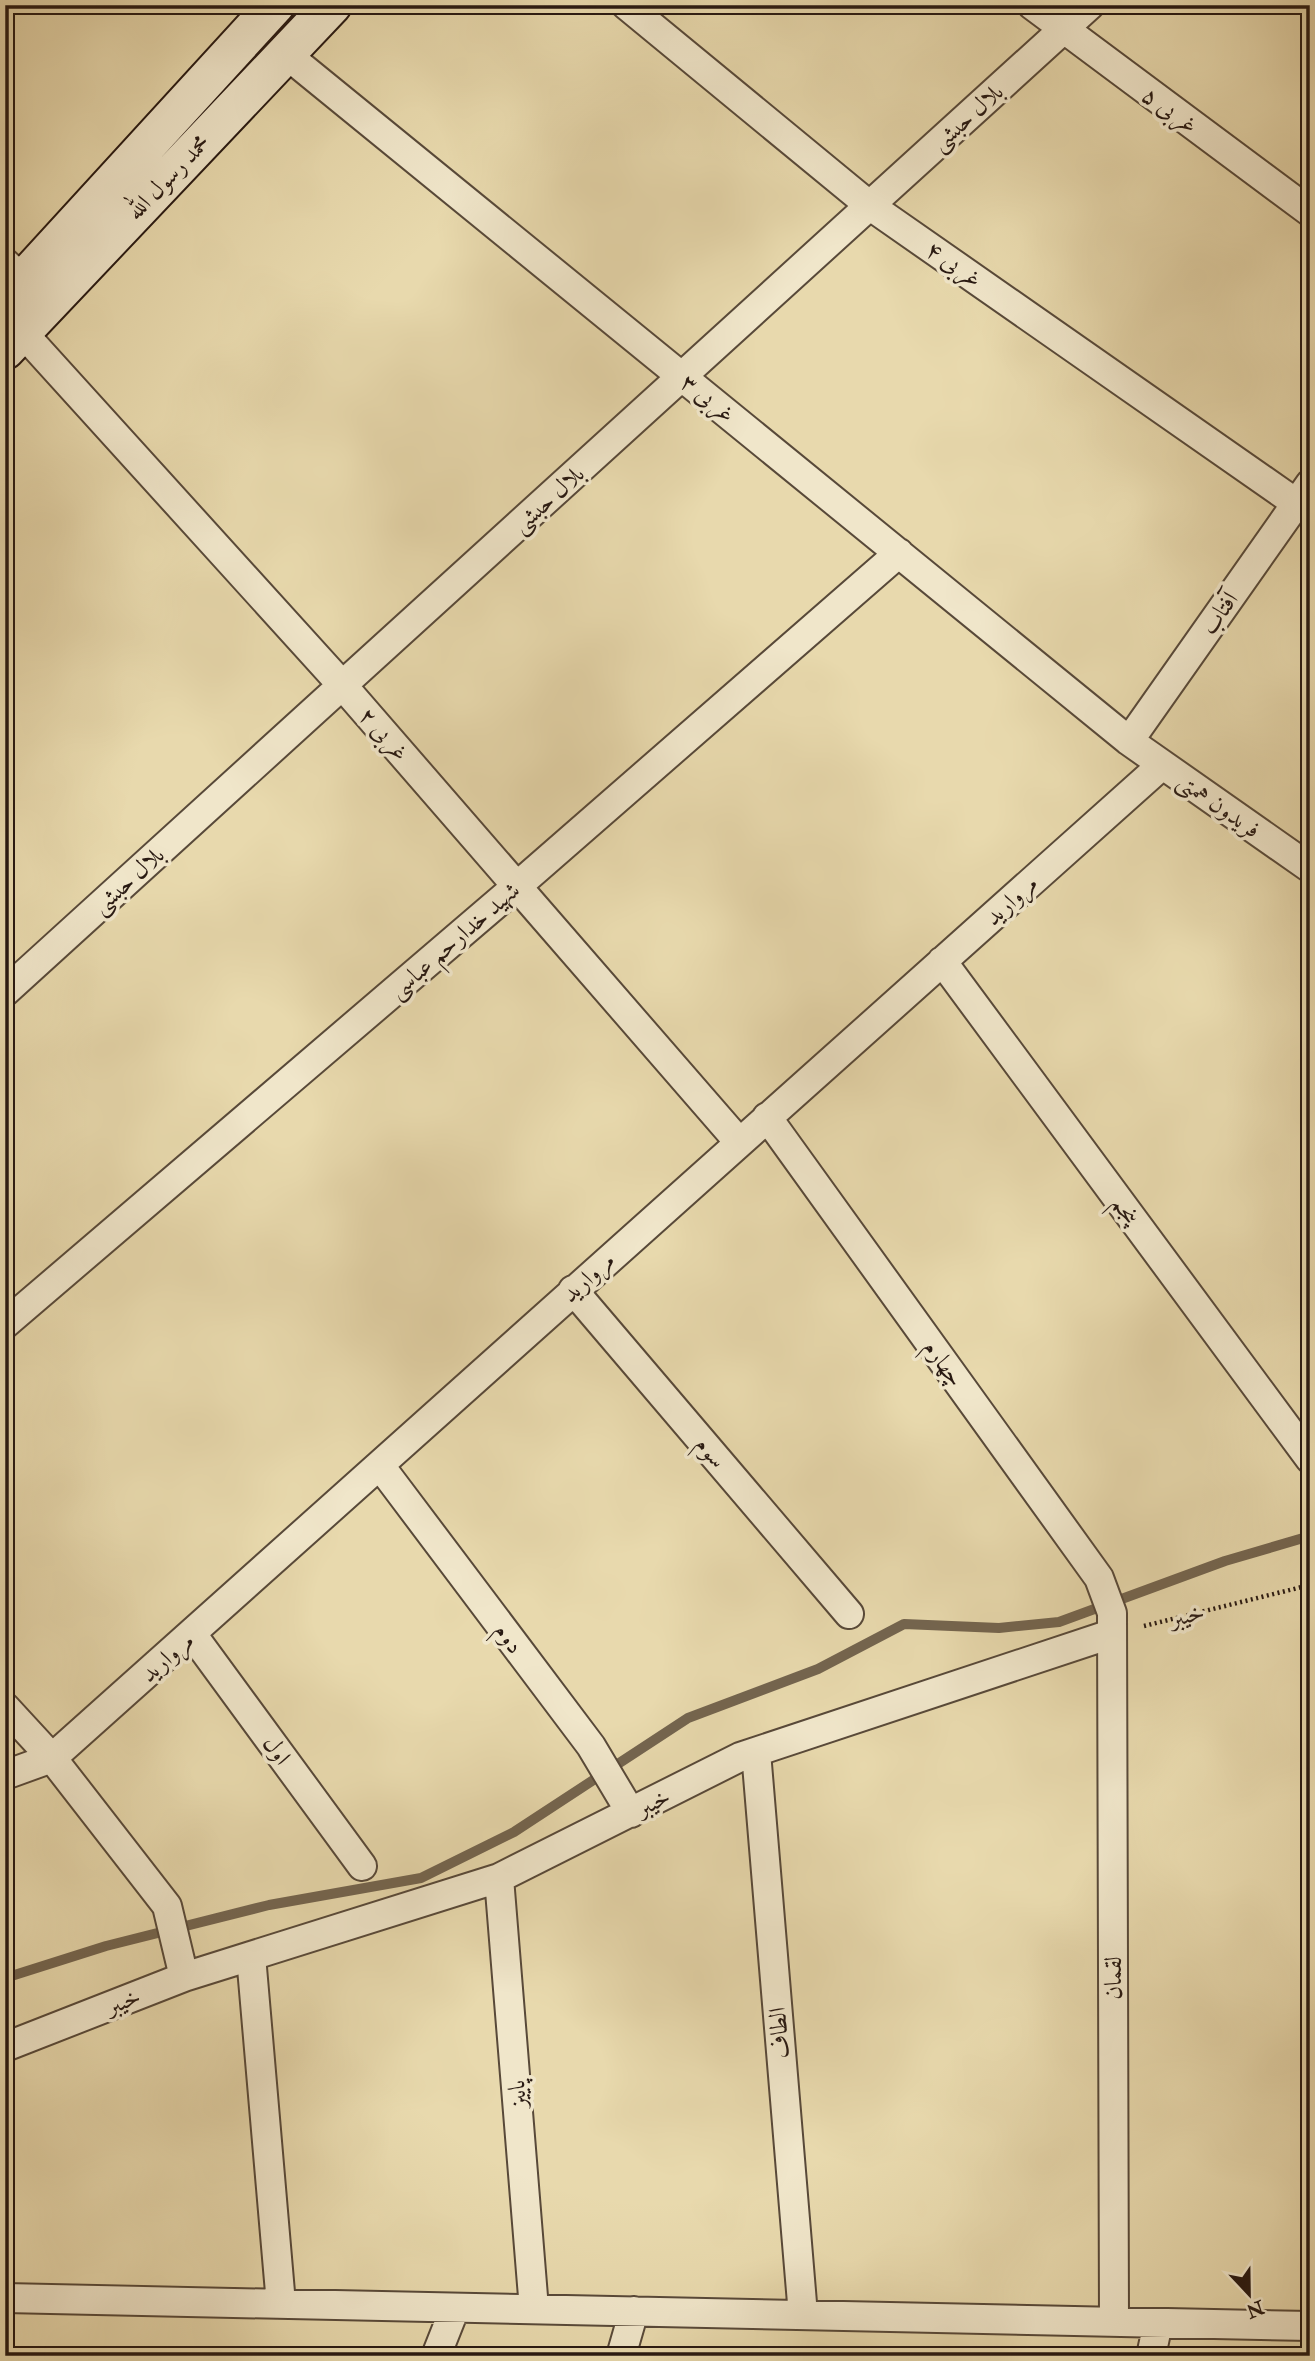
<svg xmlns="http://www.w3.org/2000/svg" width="1315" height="2361" viewBox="0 0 1315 2361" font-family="'IM FELL Double Pica',Amiri,serif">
  <rect width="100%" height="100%" fill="#e8d9ad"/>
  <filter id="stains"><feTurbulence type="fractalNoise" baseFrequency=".00286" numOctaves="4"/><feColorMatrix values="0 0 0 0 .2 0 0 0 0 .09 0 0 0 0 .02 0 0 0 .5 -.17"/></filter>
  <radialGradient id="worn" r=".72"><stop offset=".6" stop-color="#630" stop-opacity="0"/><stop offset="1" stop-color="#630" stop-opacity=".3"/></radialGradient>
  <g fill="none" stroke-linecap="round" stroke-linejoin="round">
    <path stroke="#74654f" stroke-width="10" d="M5,1978l101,-32 163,-41 152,-27 93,-46 174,-114 130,-49 86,-45 95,4 60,-6 166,-61 85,-25"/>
    <defs>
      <path id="street" d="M626,5l243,200 427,298
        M1032,5l278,207
        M287,55l842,686 181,127
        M5,263l19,17
        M22,332l321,354 396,456
        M1129,741l181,-257
        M942,961l368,498
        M5,992l1085,-987
        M767,1117l332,461 13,35 2,709
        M573,1290l276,324
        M5,1324l511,-437 383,-334
        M381,1467l210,279 40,67
        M192,1634l170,232
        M5,1707l47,51 115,148 17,71
        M756,1752l47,563
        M5,1775l47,-17 1110,-993
        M499,1878l35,431
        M251,1956l30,348
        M5,2047l179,-70 315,-99 241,-121 371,-123
        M5,2298l1305,28
        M436,2356l19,-48
        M621,2356l13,-45
        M1151,2356l7,-33"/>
      <path id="secondary" d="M5,300l270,-295
        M5,350l327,-345"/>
    </defs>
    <use href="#street" stroke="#584939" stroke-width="32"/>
    <use href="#secondary" stroke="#281912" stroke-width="42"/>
    <path stroke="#281912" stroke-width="4.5" stroke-dasharray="2 3.5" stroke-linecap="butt" d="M1144,1626l166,-41"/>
    <use href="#street" stroke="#f0e6ca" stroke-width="28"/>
    <use href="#secondary" stroke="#f0e6ca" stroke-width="38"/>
  </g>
  <g text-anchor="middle" stroke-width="7" stroke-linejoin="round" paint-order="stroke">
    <g font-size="24" fill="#281912" stroke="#f0e6ca">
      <text transform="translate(1170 110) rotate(36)" y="8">۵ غربی</text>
      <text transform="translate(967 117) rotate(-42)" y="8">بلال حبشی</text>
      <text transform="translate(168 177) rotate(-46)" y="8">محمد رسول الله</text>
      <text transform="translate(954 264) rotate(35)" y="8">۴ غربی</text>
      <text transform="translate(708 398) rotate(39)" y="8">۳ غربی</text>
      <text transform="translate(548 499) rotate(-42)" y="8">بلال حبشی</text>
      <text transform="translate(1219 613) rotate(-55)" y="8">آفتاب</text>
      <text transform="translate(384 734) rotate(49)" y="8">۲ غربی</text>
      <text transform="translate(1219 805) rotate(35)" y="8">فریدون همتی</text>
      <text transform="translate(128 880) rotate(-42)" y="8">بلال حبشی</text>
      <text transform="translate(1011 900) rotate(-42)" y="8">مروارید</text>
      <text transform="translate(454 940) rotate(-41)" y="8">شهید خدارحم عباسی</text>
      <text transform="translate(1126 1210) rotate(54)" y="8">پنجم</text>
      <text transform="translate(588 1277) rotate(-42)" y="8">مروارید</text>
      <text transform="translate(944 1363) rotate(54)" y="8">چهارم</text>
      <text transform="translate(711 1452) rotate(50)" y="8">سوم</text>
      <text transform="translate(1187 1615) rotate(-14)" y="8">خیبر</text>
      <text transform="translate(509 1638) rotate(53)" y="8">دوم</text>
      <text transform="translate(167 1657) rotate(-41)" y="8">مروارید</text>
      <text transform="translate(277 1750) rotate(54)" y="8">اول</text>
      <text transform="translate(653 1802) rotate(-27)" y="8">خیبر</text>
      <text transform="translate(1113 1978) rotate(-90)" y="8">لقمان</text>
      <text transform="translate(123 2001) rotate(-21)" y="8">خیبر</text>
      <text transform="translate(779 2033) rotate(-95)" y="8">الطاف</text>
      <text transform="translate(517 2094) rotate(-95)" y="8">پاییز</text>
    </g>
  </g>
  <rect width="1315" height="2361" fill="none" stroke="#e8d9ad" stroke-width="28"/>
  <rect x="7" y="7" width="1301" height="2347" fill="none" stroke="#281912" stroke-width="3.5"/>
  <rect x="14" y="14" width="1287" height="2333" fill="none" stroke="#281912" stroke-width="2"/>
  <g transform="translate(1249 2294) rotate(158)" stroke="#f0e6ca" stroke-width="5" paint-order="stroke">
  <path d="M0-5L12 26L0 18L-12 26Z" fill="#281912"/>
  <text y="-10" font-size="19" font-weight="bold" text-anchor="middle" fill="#281912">N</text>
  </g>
  <rect width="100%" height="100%" filter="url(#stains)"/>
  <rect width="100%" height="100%" fill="url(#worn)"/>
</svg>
